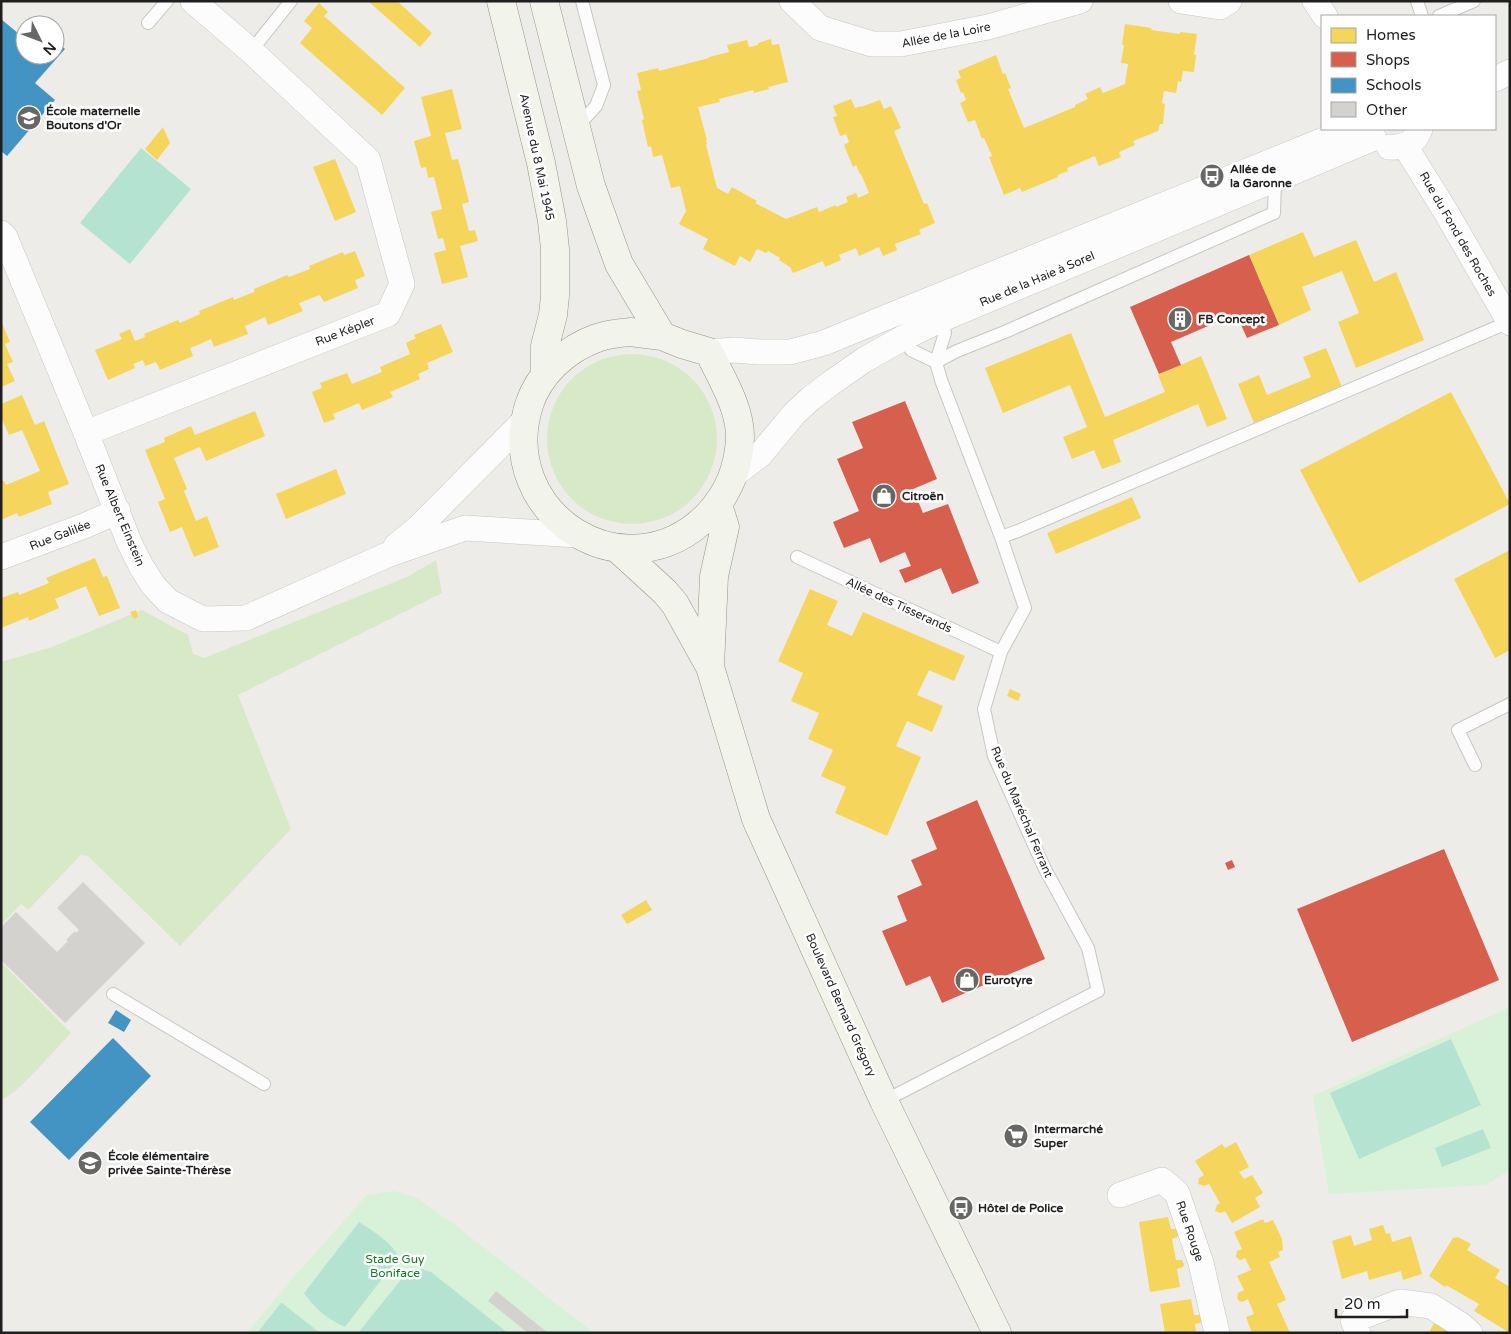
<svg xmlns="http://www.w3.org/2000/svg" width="1511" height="1334" viewBox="0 0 1511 1334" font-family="'Varela Round',sans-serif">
  <rect width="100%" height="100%" fill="#edece8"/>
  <path fill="#d8e9c8" d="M547 439a85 85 0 1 1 170 0a85 85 0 1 1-170 0Z
    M436,560l6,33 -204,102 53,134 -111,117 -92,-90 -7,-1 -53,55 -7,-6 -20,21v-263l51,-15 90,-37 46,25 5,19 11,4 203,-81z
    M1,962l70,71c-15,15 -52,60 -70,67z"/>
  <path fill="#d7f2d9" d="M1510,1007v163l-24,15 -157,9 -16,-98z
    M394,1191l23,7 38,27 139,108h-347l45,-54 75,-84z"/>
  <path fill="#b5e3d2" d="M141,148l50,41 -61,75 -50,-41z
    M1451,1039l30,66 -122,54 -29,-66z
    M1483,1129l8,19 -49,19 -7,-19z
    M359,1222c11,7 37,23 39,36l-53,69c-19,-9 -29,-17 -41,-34z
    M418,1268l13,4 77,61h-150l50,-62z
    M281,1303h1l38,30h-63z"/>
  <path fill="#f6d55c" d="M368,1h29l35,32 -12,14z
    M319,3l9,9 -4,4 81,72 -23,27 -82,-72 12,-15 -8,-7z
    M1125,24l27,4 -1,2 29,4v-2l17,2 -3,21h2l-2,17 -11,-1 -2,11 -3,-1 -2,12 -12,-2 -2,12 3,1 -2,20h-3l-2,7 -25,10 2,4 -16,7 2,5 -22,9 -4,-10 -28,12 1,3 -10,4v2l-36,15 -2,-4 -16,7 -15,-38 3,-1 -8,-18 -2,1 -7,-19 -7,2 -8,-19 6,-3 -3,-8 -2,1 -5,-13 5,-2 -3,-7 38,-16 7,19 2,-1 6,15 -3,1 16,39 51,-21v-2l13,-6 -3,-5 15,-7 3,6 22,-9 3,-20 -7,-1 3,-18h-2z
    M771,39l1,6 7,-1 9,38 -20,5 1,2 -15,4 -1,-3 -34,9 1,3 -22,5 9,33 -1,1 1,3 -1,1 11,43 11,6 4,-7 25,14 -2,2 31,16 31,-12 2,5 17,-7v2l12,-5 -2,-5 10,-4 2,5 11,-5 -8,-19h-1l-4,-9 -3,2 -9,-22 5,-3 -3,-8 -6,2 -7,-19 4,-1 -4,-10 18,-7 4,9 6,-2v1l19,-7 4,9 7,-3 10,22 -7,3 30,73 3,-1 8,20 -16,7 2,4 -26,10 2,6 -14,6 -4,-9 -20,9 -3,-8 -17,7 2,5 -16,7 -2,-6 -30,12 -3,-6 -11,-7 1,-2 -12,-7 -2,2 -9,-4 -7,13 -10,-6 -5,10 -32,-17 5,-10 -29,-15 7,-13 -6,-25 -9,2 -9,-33 -9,2 -2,-11 -3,1 -6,-27 2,-1 -7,-28 4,-1 -4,-17 21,-5 1,3 50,-13v-1l20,-5 -2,-7 20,-5 2,7 9,-2v-2z
    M452,89l10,40 -17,4 7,27 6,-1 3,11 8,32 -7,2 7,27 6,-1 3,11 -18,5 8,31 -26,7 -8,-31 12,-3 -3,-12 -5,1 -7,-27 11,-3 -8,-32 -6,1 -2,-11 -5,1 -7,-27 17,-5 -10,-39z
    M163,127l7,16 -13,17 -12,-11z
    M335,159l21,53 -21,9 -22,-54z
    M1303,232l11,25 42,-17 18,42 22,-10 28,68 -68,28 -18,-46 21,-9 -17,-42 -40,16 9,23 -32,15 -30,-70z
    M355,251l10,25 -10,4 3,8 -34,14 -4,-7 -21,8 4,8 -35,14 -3,-8 -20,9 3,8 -34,13 -3,-8 -11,5 -10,4 3,8 -33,14 -4,-8 -11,4 -2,-6 -10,4 2,4 -27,12 -13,-30 27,-11 -3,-5 11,-5 5,12 10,-4 -1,-3 34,-14 2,3 20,-9 -1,-3 34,-14 1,3 20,-8v-3l33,-14 2,2 21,-8 -1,-3 34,-14 1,3z
    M1,321l9,21 -5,2 8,18 -6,2 8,17 -14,6z
    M441,324l12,28 -26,11 2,6 -11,5 2,5 -30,13 3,5 -31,13 -3,-7 -26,11 2,5 -11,4 -12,-31 10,-4 -2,-5 27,-10 5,11 30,-12 -2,-5 30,-13 -4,-11 10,-5 -2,-3z
    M1071,333l34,84 60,-25 -7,-17 43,-19 26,63 -20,8 -9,-23 -85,36 8,22 -19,7 -8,-19 -22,9 -9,-22 24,-10 -17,-42 -67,28 -18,-45z
    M1326,348l16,39 -88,36 -16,-39 21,-9 8,20 44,-18 -8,-20z
    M1451,392l59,112 -151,79 -59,-113z
    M22,395l13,30 9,-4 25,63 -21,8 4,12 -33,13 -2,-4 -16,7v-39h3l2,4 34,-14 -18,-41 -13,5 -8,-18v-13z
    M255,411l10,25 -59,25 -6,-14 -26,11 13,31 -3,2 12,30 11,-5 12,31 -25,10 -12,-30 -12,5 -12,-30 7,-3 -20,-49 20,-8 -1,-4 27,-12 4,9z
    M336,469l10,25 -60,25 -10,-25z
    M1132,497l9,21 -85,36 -9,-21z
    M1510,550v100l-15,8 -41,-79z
    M95,558l8,19 4,-1 13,32 -21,8 -13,-30 -31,13 4,9 -30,13 -1,-4 -27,11v-30l17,-6 1,3 30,-12 -3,-5z
    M810,589l28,12 -11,24 25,11 11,-24 102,44 -11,25 -25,-11 -12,25 26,11 -11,26 -25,-11 -11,25 25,11 -34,79 -52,-23 11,-26 -25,-11 12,-26 -25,-11 11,-26 -28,-12 12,-28 -25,-12z
    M136,610l2,7 -4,2 -4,-7z
    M1010,689l11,5 -3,7 -11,-5z
    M646,900l6,10 -25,14 -6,-9z
    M1236,1142l13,25 -10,5 5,7 8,-4 11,18 -8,5 5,9 -28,16 -7,-12 -4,2 -6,-2 2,-6 3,-2 -11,-19 -5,2 -6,-2 1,-6 5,-3 -9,-14 27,-17 3,4z
    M1168,1217l3,12h6l2,5 -2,3 -5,2 4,21h6l2,4 -1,3 -6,2 3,18 -30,5 -11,-70z
    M1263,1219l2,4 8,-3 9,19 1,11 -5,2 2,5 -11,5 17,38 -9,4 13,29h-38l-6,-16 8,-3 -6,-15 -6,3 -3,-1 -2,-3 1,-5 6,-3 -7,-14 14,-6 -6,-12 -5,2 -4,-3 1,-6 5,-2 -8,-17z
    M1383,1225l3,9 4,-1 2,9 19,-6 11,38 -19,6 -2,-9 -32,9 -2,-9 -25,8 -10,-38 19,-6 3,11 18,-6 -3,-11z
    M1458,1237l13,7 -4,6 33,20 -5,8 15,9v46l-36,-22 5,-7 -33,-19 -1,2 -16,-11 24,-38z
    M1191,1299l3,16h7l2,7 -8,2 1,9h-31l-5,-29z
    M1434,1323l26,10h-31z"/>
  <path fill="#d6604d" d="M1249,255l30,70 -32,13 -11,-24 -65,28 10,23 -22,9 -29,-67z
    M905,401l32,78 -24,10 10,24 25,-9 31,79 -27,11 -11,-26 -36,15 -6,-13 12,-4 -6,-14 -25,11 -10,-25 -26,10 -11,-26 26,-11 -22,-52 26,-11 -11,-26z
    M977,800l68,159 -103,44 -12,-27 -24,10 -24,-55 25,-10 -10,-25 25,-11 -11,-25 26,-11 -11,-27z
    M1444,849l55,131 -147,62 -55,-133z
    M1232,860l3,7 -7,3 -3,-7z"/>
  <path fill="#4393c3" d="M1,19l24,20v16h30v-15l10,9 -30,34 20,17 -48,56 -6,-5z
    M116,1010l15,10 -7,12 -16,-9z
    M113,1038l38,38 -82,84 -39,-38z"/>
  <path fill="#d4d2cf" d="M83,882l62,61 -80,80 -64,-63v-33l15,-15 41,40 11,-11 -2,-1 9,-9 1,2 3,-3 -22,-22z
    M496,1291l52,42h-20l-40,-32z"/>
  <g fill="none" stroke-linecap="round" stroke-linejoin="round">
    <defs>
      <path id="lane" d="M1417,1l5,15
        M1439,16l35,-15
        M148,23l19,-22
        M251,51l40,-50
        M576,128l20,-22 8,-21 -22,-84
        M903,338l8,12 25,12 21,-11 50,-20 267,-118 1,-34
        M1001,537l17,-6 491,-209
        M797,557l204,95
        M1475,765l-17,-35 52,-26
        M113,994l151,90
        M884,1101l214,-110 -10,-43 -44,-81 -50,-111 -10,-47 17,-57 24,-44 -24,-71 -60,-157 -5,-18 9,-29 -3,-14"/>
      <path id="street" d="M792,1l28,27 52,16h29l87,-17 92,-26
        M1181,1l39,6 9,-6
        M1315,1l10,15
        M1495,79l15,-7
        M1405,146l41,66 64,111
        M1389,147c14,1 27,-4 31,-18
        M1,233l4,4 81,196 43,109 12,24 12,19 15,16 35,18 43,-1 141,-63 78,-27 113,7
        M709,352l25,-2 25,2h31l34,-9 58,-24 459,-186 8,-4
        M86,433l302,-119 14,-30 -34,-124 -117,-109 -58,-50
        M735,474l25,-19 34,-41 16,-15 21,-16 33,-23 39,-22 39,-19 432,-181
        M396,546l22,-18 107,-108
        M1,557l83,-31 34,-15
        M1120,1195l42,-15 15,13 24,70 16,70
        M1358,1333l-5,-13 47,-18 31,4 30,19 9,8"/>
      <path id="secondary" d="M501,1l40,162 11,58 3,28v47l-2,19 -8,31v29
        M544,1l47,185 28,78 43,72
        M630,332l32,4 20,8 27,8c12,26 31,55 31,85 -1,31 -11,56 -32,78 -81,83 -213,0 -179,-110 10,-31 37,-56 68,-67 10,-4 22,-5 33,-6z
        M617,548l48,44 10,12 35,63 46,152 128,282 113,232
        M710,667l4,-91 11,-49 -7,-22"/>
    </defs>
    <use href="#lane" stroke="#c6c6c4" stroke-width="14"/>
    <use href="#street" stroke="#c6c6c4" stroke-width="26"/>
    <use href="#secondary" stroke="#939780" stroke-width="29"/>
    <use href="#lane" stroke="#fcfcfc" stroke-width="12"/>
    <use href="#street" stroke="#fcfcfc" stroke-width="25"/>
    <use href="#secondary" stroke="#f2f3eb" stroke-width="28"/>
  </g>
  <defs>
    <symbol id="school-disc" viewBox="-11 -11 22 22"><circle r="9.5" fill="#676765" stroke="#fff"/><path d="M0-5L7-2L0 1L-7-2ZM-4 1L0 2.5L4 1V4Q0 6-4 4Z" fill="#fff"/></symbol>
    <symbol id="bus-disc" viewBox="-11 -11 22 22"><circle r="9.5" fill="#676765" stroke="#fff"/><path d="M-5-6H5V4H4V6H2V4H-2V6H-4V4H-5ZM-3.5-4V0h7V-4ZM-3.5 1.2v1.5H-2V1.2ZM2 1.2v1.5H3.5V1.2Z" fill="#fff"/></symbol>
    <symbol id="building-disc" viewBox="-11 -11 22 22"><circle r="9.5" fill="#676765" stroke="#fff"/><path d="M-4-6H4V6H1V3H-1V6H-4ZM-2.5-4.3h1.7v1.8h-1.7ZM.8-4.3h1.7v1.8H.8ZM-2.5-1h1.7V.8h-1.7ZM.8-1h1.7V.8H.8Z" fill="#fff"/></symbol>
    <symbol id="shop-disc" viewBox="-11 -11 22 22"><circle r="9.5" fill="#676765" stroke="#fff"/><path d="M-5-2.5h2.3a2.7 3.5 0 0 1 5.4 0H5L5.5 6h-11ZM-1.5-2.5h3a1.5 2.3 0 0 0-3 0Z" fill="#fff"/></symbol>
    <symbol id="supermarket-disc" viewBox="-11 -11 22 22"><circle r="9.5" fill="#676765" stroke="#fff"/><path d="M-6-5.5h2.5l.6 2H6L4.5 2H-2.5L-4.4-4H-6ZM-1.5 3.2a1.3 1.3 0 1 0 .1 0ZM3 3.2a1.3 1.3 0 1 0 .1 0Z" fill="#fff"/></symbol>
  </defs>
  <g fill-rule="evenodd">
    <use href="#school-disc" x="15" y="104" width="28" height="28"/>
    <use href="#bus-disc" x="1198" y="162" width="28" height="28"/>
    <use href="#building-disc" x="1166" y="305" width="28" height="28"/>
    <use href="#shop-disc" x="870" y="482" width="28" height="28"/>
    <use href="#shop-disc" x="953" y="966" width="28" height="28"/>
    <use href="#supermarket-disc" x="1002" y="1122" width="28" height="28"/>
    <use href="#school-disc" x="76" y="1149" width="28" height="28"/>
    <use href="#bus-disc" x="947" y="1194" width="28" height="28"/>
  </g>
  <g text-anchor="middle" stroke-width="5" stroke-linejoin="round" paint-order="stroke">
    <g font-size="12" fill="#1f1f1f" stroke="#fff">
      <text transform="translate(946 35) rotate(-11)" y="4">Allée de la Loire</text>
      <text transform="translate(537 157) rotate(78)" y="4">Avenue du 8 Mai 1945</text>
      <text transform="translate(1458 234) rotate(60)" y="4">Rue du Fond des Roches</text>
      <text transform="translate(1037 279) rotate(-23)" y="4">Rue de la Haie à Sorel</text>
      <text transform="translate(345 331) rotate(-21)" y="4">Rue Képler</text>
      <text transform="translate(120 515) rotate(67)" y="4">Rue Albert Einstein</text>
      <text transform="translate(60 535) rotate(-21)" y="4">Rue Galilée</text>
      <text transform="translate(899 605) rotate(25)" y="4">Allée des Tisserands</text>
      <text transform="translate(1022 812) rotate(67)" y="4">Rue du Maréchal Ferrant</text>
      <text transform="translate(841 1005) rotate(66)" y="4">Boulevard Bernard Grégory</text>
      <text transform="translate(1190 1231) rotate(71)" y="4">Rue Rouge</text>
    </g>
    <g font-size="12" font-weight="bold" fill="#1f1f1f" stroke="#fff" text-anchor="start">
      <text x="46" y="115">École maternelle<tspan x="46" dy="14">Boutons d'Or</tspan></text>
      <text x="1230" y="173">Allée de<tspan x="1230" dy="14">la Garonne</tspan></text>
      <text x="1198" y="323">FB Concept</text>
      <text x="902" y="500">Citroën</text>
      <text x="984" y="984">Eurotyre</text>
      <text x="1034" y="1133">Intermarché<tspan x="1034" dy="14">Super</tspan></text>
      <text x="108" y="1160">École élémentaire<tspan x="108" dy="14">privée Sainte-Thérèse</tspan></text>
      <text x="978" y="1212">Hôtel de Police</text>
    </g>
    <g font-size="12" fill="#107a1f" stroke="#fff">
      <text x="395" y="1263">Stade Guy<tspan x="395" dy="14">Boniface</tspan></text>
    </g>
  </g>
  <rect width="1511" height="1334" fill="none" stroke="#1f1f1f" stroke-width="5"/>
  <rect x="1321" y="15" width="175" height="115" fill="#ffffff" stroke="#a5a5a5"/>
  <rect x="1331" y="28" width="25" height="15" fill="#f6d55c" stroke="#a5a5a5"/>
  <text x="1366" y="40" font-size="15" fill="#1f1f1f">Homes</text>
  <rect x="1331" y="52" width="25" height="15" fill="#d6604d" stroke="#a5a5a5"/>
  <text x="1366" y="65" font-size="15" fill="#1f1f1f">Shops</text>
  <rect x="1331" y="78" width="25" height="15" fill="#4393c3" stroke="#a5a5a5"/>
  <text x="1366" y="90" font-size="15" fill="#1f1f1f">Schools</text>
  <rect x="1331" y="102" width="25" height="15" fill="#d4d2cf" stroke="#a5a5a5"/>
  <text x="1366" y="115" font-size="15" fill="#1f1f1f">Other</text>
  <g transform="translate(40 40) rotate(132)"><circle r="24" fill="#ffffff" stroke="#a5a5a5"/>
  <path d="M0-4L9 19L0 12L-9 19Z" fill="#676765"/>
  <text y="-8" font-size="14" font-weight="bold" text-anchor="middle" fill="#1f1f1f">N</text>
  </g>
  <path d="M1336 1309v8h71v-8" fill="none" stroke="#1f1f1f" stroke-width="2.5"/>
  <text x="1344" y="1309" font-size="15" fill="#1f1f1f" stroke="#ffffff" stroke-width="4" paint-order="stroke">20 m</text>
</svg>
